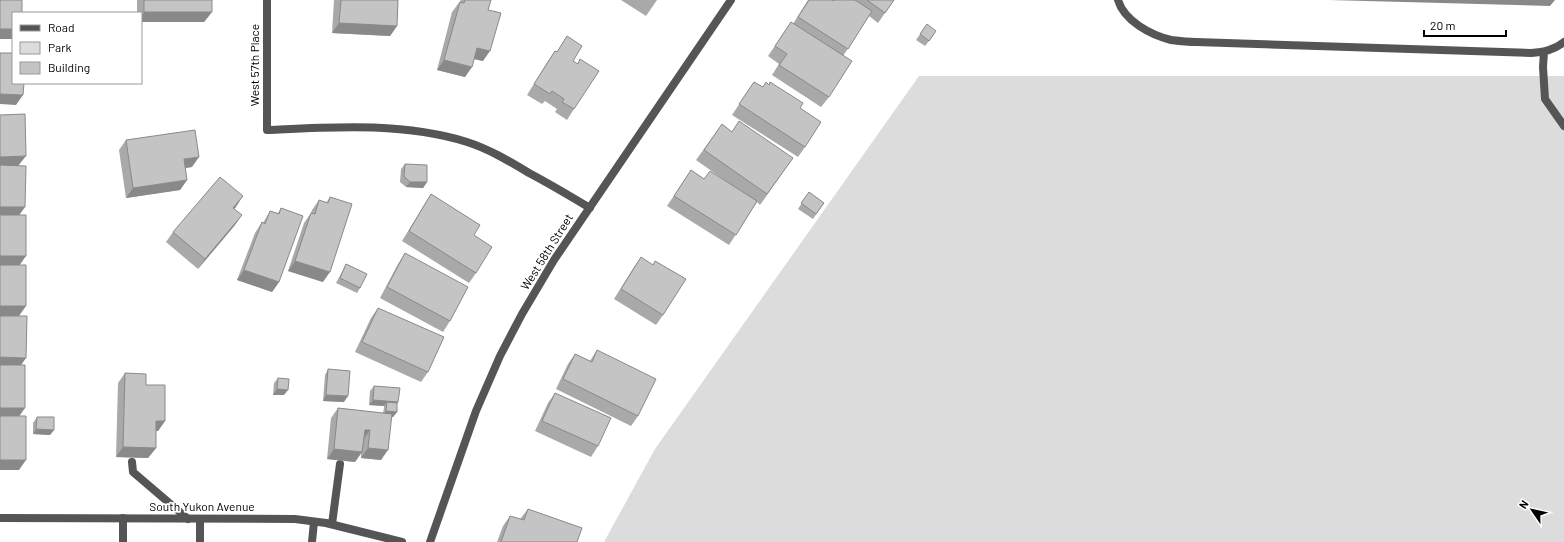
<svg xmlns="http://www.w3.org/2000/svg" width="1564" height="542" viewBox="0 0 1564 542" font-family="Barlow,sans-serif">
  <rect width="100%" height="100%" fill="#fff"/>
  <path fill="#dcdcdc" d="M919,76h645v466h-960l51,-93z"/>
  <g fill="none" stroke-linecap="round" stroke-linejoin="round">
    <path stroke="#555" stroke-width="8" d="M1118,0c6,21 33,35 53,40 8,1 17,2 25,2l335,11c13,-1 23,-3 33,-11
      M1544,52l-1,15 2,32 19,27
      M132,462l1,10 55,47
      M123,518v24
      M332,524l8,-60
      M200,542v-23
      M312,542l2,-20"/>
    <path stroke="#555" stroke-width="8" d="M267,0v130c65,-3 136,-8 200,12 22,7 42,19 62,31 21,11 41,23 61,35
      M0,518l295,1 31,4 76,19
      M430,542l46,-131 24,-55 22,-42 32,-54 177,-260"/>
  </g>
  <path fill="#a9a9a9" d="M137,0h75v12l-8,10h-63v-9h-4z
    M334,0h64l-1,26 -7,10 -58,-3z
    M461,0h30l-3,10 -5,51 -9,-2 -9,18 -28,-7 15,-58z
    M621,0h36l-11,16z
    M808,0h24l1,1 1,-1h60l-16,23 -9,-7 -26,40 -14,41 -8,10 -49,-32 7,-11 -11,-8 23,-34 2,2z
    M927,24l6,12 -8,10 -9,-6z
    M567,36l6,25 4,3 3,-5 -6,50 -7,11 -12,-8 2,-3 -12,-8 -3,3 -15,-9 21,-34 7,-10 2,1z
    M754,82l9,5 6,-3 1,-2 30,26 5,39 -7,10 -66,-42z
    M722,124l10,8 61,26 -33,47 -3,-3 -28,43 -62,-39 24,-36 13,9 26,5 -34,-24z
    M126,140l66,27 -7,1 2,12 -7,10 -54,8 -7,-48z
    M405,164l22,18 -4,6 -17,-1 -6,-5 1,-13z
    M809,192l15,11 -11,16 -15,-10z
    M431,194l43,41 2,38 -7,10 -67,-42 22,-36z
    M330,197l-7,85 -35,-11 16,-48 7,-10 1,-3 7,-10 7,3z
    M236,207l-2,2 1,16 -37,44 -32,-27 7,-10z
    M281,208l-2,74 -7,10 -35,-12 18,-47 7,-11 1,1 7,-12 8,2z
    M405,253l45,68 -7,11 -63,-34 18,-34z
    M641,257l22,58 -7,10 -42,-26 20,-32z
    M346,264l14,24 -3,5 -21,-10 7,-13z
    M378,308l50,64 -7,10 -66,-30 16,-34z
    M597,350l41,66 -7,10 -75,-37 12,-25 7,-10 15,7z
    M328,369l16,33 -21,-1 2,-26z
    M125,373l21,12 19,36 -7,10h-2v17l-8,10 -32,-1 2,-74z
    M278,378l6,17h-11l1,-12z
    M374,386l24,16 -1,2v8l-4,5h-1l-11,43 -20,-2v-5l-6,9 -28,-3 4,-41 7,-10 45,5 1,-5v-2l-15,-1 1,-14z
    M555,393l43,53 -7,11 -56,-26 13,-28z
    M37,417l17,13 -4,5 -17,-1v-11z
    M528,509l49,33h-80l6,-16 7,-10 10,3z"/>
  <path fill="#898989" d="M1329,0h226l-5,6z
    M144,12h68l-8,10h-63v-6z
    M339,23l58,3 -7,10 -58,-3z
    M0,29h13v10h-13z
    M477,48l13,3 -7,10 -13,-3z
    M444,60l28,7 -7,10 -28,-7z
    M0,94l23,1 -7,10 -16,-1z
    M26,156l-8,10 -18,1v-10z
    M199,157l-7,10 -15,2 7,-10z
    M187,180l-7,10 -54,8 7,-10z
    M410,182h17l-4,6 -17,-1z
    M243,196l-7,11 -10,11 7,-10z
    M0,207h25l-7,10h-18z
    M242,215l-7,10 -37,44 7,-10z
    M0,256h26l-7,10h-19z
    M295,261l35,11 -7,10 -35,-11z
    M244,270l35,12 -7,10 -35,-12z
    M0,306h26l-7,10h-19z
    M0,357l26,1 -7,10h-19z
    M277,389l11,1 -4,5h-11z
    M326,395l22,1 -4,6 -21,-1z
    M373,400l25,2 -3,5 -8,-5 -3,4 -15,-1z
    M0,408h25l-7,10h-18z
    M386,411l11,1 -4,5h-11z
    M156,421h9l-7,10h-9z
    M36,429l18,1 -4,5 -17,-1z
    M365,430h5l-7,10z
    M123,447l33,1 -8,10 -32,-1z
    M368,448l20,2 -7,10 -20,-2z
    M334,449l28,3 -7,10 -28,-3z
    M0,460h26l-7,10h-19z"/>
  <path fill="#c4c4c4" stroke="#898989" d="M0,0h22v13h-9v16h-13z
    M144,0h68v12h-68z
    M341,0h57l-1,26 -58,-3z
    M465,0h26l-3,10 13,3 -11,38 -13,-3 -5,19 -28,-7 16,-58 4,1z
    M809,0h23l2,1v-1h21l17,11 -24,38 -50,-32z
    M867,0h27l-9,13z
    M791,22l61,39 -23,36 -50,-32 8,-11 -12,-8z
    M927,24l9,7 -7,10 -9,-7z
    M567,36l15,10 -9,15 5,3 2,-5 19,12 -25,38 -12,-7 2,-3 -12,-8 -2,3 -16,-10 21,-33 2,1z
    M0,53h13v30h11l-1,12 -23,-1z
    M754,82l9,5 3,-5 3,3 1,-3 33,21 -3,5 21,14 -16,25 -66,-43z
    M25,114l1,42 -26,1v-42z
    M739,121l54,37 -26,36 -63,-44 18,-26 10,8z
    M195,130l4,27 -15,2 3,21 -54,8 -7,-48z
    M405,164l22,1v17h-17l-6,-6z
    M0,165l26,1 -1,41h-25z
    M691,170l13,9 6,-8 47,30 -21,34 -62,-39z
    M220,177l23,19 -10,12 9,7 -37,44 -32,-27z
    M809,192l15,11 -8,11 -15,-11z
    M431,194l49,31 -6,10 18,12 -16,26 -67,-42z
    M330,197l22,7 -22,68 -35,-11 16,-48 4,1 4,-14 9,3z
    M281,208l22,8 -24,66 -35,-12 18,-48 3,2 5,-13 9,3z
    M0,215h26v41h-26z
    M405,253l63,34 -18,34 -63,-34z
    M641,257l12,8 2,-4 31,18 -23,36 -42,-26z
    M346,264l21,10 -7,14 -20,-10z
    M0,265h26v41h-26z
    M378,308l66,29 -16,35 -66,-30z
    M0,316h27l-1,42 -26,-1z
    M597,350l59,29 -18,37 -75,-37 12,-25 17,8z
    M0,365h25v43h-25z
    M328,369l22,2 -2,25 -22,-1z
    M125,373l21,1v11h19v36h-9v27l-33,-1z
    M278,378l11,1 -1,11 -11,-1z
    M374,386l26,2 -2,14 -25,-2z
    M555,393l56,25 -13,28 -56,-25z
    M387,402l10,1v9l-11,-1z
    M338,408l54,6 -4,36 -20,-2 2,-18h-5l-3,22 -28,-3z
    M0,416h26v44h-26z
    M37,417h17v13l-18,-1z
    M528,509l54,19 -5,14h-76l9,-26 14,4z"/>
  <g text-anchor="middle" stroke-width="3.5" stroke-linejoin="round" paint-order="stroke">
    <g font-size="12" fill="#000" stroke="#fff">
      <text transform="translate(255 65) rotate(-90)" y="4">West 57th Place</text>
      <text transform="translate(547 252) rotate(-58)" y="4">West 58th Street</text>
      <text x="202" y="511">South Yukon Avenue</text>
    </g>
  </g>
  <rect x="12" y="12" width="130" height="72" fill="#ffffff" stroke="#999999"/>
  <rect x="20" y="25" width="20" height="6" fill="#555555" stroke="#999999"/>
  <text x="48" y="32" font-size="12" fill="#000000">Road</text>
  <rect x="20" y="42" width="20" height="12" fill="#dcdcdc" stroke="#999999"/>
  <text x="48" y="52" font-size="12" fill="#000000">Park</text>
  <rect x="20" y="62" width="20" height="12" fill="#c4c4c4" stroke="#999999"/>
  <text x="48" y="72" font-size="12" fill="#000000">Building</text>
  <g transform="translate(1532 510) rotate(304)" stroke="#ffffff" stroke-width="3" paint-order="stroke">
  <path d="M0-3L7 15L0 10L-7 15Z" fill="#000000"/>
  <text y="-6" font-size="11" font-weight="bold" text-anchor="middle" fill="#000000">N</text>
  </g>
  <path d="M1424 30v6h82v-6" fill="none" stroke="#000000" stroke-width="2"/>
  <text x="1430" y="30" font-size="12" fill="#000000" stroke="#ffffff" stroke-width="3" paint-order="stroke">20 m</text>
</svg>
